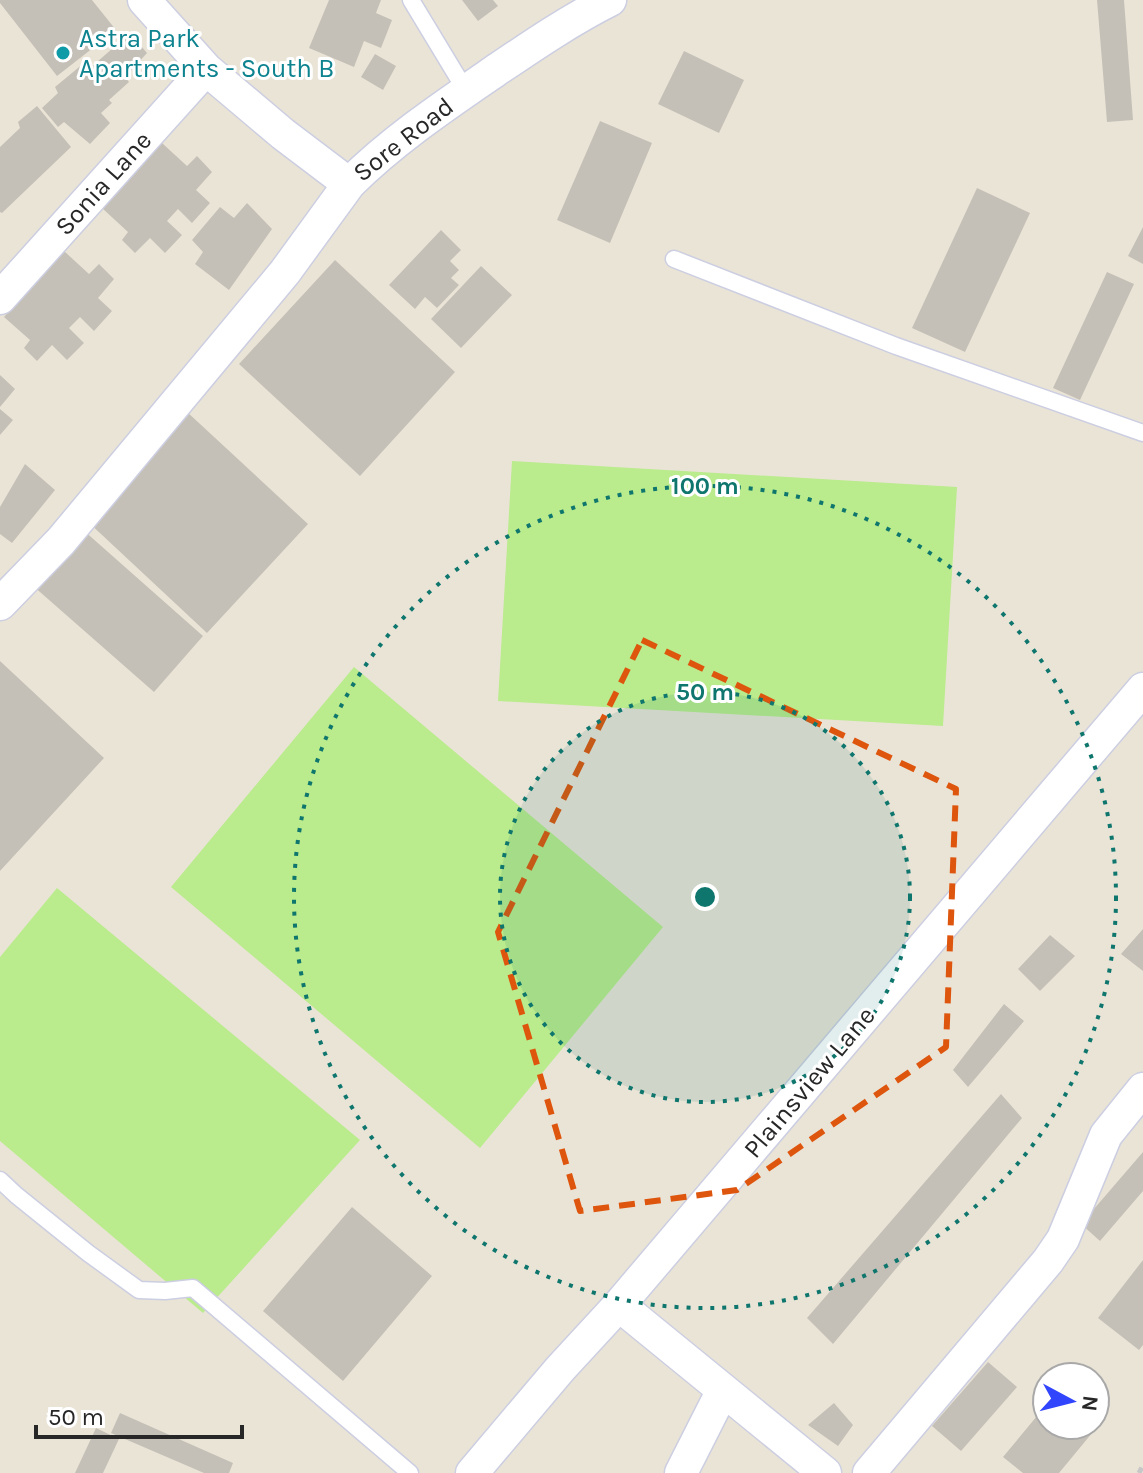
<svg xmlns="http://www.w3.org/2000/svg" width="1143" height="1473" viewBox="0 0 1143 1473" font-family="Karla,sans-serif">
  <rect width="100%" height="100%" fill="#eae4d7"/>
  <path fill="#baeb8c" d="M512,461l445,26 -14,239 -445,-25z
    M354,667l309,260 -183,221 -309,-261z
    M57,888l303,252 -157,173 -203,-172v-184z"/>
  <path fill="#c5c0b7" d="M0,0h92l24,30 -59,46 -57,-73z
    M329,0h52l-5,13 16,7 -11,28 -17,-7 -10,26 -45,-19z
    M462,0h31l5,6 -20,15z
    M1097,0h27l9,120 -26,2z
    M130,33l17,20 -22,24 4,5 -20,18 3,3 -11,10 9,10 -20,21 -26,-22 -6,5 -16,-19 16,-15 -3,-6 29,-24 5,6z
    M684,51l60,29 -25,53 -61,-29z
    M375,54l21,12 -13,24 -22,-13z
    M37,106l34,41 -69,66 -2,-1v-65l20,-19 -2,-6z
    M600,121l52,22 -42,100 -53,-23z
    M162,143l25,23 10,-10 15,16 -16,18 14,13 -18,20 -14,-14 -11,12 15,14 -17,18 -15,-15 -15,15 -13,-13 6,-8 -26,-24z
    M977,188l53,25 -65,139 -53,-24z
    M247,203l25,26 -43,61 -34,-26 8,-12 -11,-12 28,-33 14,11z
    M1143,227v37l-15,-8z
    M441,230l20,20 -11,11 9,9 -8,8 8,7 -22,23 -12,-11 -10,12 -26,-24z
    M64,251l25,23 10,-10 15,15 -16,19 14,13 -18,20 -14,-14 -11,11 15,15 -17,17 -15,-15 -15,16 -13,-13 6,-8 -26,-23z
    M335,260l120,112 -95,104 -121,-112z
    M481,266l31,29 -51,53 -30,-29z
    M1107,272l27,12 -54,116 -27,-12z
    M0,375l15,14 -15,18z
    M0,409l13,11 -13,15z
    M186,411l122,113 -101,109 -121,-113z
    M25,464l30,26 -43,53 -12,-9v-27z
    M82,529l121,107 -49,56 -122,-107z
    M0,661l104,97 -104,113z
    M1143,929v42l-22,-17z
    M1050,935l25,21 -35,35 -22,-22z
    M1004,1004l20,17 -56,66 -15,-17z
    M1001,1094l21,24 -189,226 -26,-26z
    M1143,1152v39l-43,50 -19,-17z
    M352,1207l80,69 -89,105 -80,-70z
    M1143,1260v85l-4,5 -41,-32z
    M988,1362l29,25 -56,64 -29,-25z
    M834,1403l19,22 -15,21 -30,-21z
    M1047,1404v21h48v-20l12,10 -48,58h-36l-20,-16z
    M120,1413l113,50 -4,10h-25l-93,-40z
    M96,1428l23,11 -16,34h-28z"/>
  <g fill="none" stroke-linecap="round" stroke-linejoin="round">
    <defs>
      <path id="service" d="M411,0l55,91
        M674,259l222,87 247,87
        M0,1180l16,15 72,58 51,37 26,1 28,-3 217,185"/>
      <path id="minor" d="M144,0l62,69 77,65 66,50c43,-43 95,-78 146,-113 37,-25 75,-51 115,-71
        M0,298l206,-229
        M0,604l61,-63 224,-269 64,-88
        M619,1305l206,168
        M472,1473l88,-104 59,-64 524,-616
        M681,1473l42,-83
        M869,1473l179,-212 15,-22 43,-104 37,-46"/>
    </defs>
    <use href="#service" stroke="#cccee1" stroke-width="19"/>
    <use href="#minor" stroke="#cccee1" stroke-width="35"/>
    <path stroke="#c7c7c7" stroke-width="5" stroke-dasharray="6 4" stroke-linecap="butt" d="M1139,1473l4,-8"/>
    <use href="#service" stroke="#fff" stroke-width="16"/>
    <use href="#minor" stroke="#fff" stroke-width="32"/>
  </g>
  <path fill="none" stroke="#de560d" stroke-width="6" stroke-dasharray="16 10" stroke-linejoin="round" d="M642,640l314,149 -10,258 -209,143 -157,21 -82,-279z"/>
  <circle cx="705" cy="897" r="205" fill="#0f766e" fill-opacity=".12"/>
  <g fill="none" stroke="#0f766e" stroke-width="4" stroke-dasharray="4 8">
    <circle cx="705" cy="897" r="205"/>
    <circle cx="705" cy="897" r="411"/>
  </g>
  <circle fill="#0f9aa8" stroke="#fff" stroke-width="3" cx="63" cy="53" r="8"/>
  <g text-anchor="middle" stroke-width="6" stroke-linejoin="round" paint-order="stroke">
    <g font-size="26" fill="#0d838f" stroke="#fff" text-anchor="start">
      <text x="79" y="47">Astra Park<tspan x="79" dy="30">Apartments - South B</tspan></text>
    </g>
    <g font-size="26" fill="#272727" stroke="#fff">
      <text transform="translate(403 139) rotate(-38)" y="9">Sore Road</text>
      <text transform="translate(103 183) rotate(-48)" y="9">Sonia Lane</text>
      <text transform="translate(809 1082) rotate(-50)" y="9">Plainsview Lane</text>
    </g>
  </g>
  <circle cx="705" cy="897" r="12" fill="#0f766e" stroke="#fff" stroke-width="4"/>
  <g font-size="24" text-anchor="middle" font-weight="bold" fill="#0f766e" stroke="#fff" stroke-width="6" stroke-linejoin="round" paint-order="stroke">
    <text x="705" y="494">100 m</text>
    <text x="705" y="700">50 m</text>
  </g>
  <g transform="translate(1071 1401) rotate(97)"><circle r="38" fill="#ffffff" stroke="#a9a9a9" stroke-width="2"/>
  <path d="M0-6L14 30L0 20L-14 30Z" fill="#3145fd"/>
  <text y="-12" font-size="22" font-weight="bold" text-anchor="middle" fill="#272727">N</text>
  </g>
  <path d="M36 1425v12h206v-12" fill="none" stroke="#272727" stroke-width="4"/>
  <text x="48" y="1425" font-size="24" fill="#272727" stroke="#ffffff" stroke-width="6" paint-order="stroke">50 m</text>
</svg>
